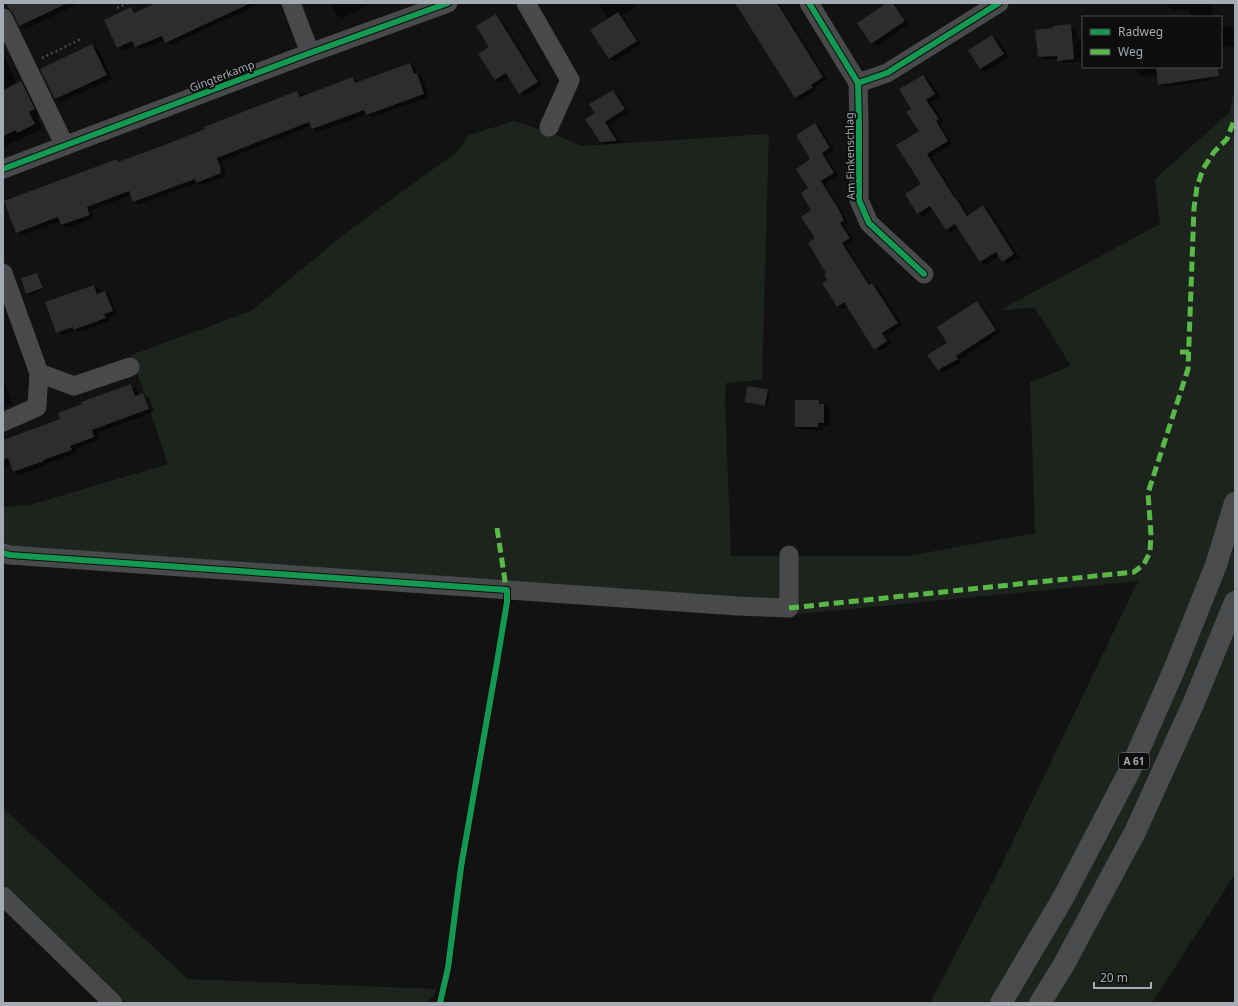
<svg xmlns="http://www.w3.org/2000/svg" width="1238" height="1006" viewBox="0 0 1238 1006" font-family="'Noto Sans',sans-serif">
  <rect width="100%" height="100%" fill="#121213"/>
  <path fill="#1d231d" d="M1235,85v789l-83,129h-222l70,-135 138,-287 -339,33 -292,-24 -504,-37v-46l27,-2 138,-41 -37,-109 120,-44 101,-83 106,-77 11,-16 45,-14 43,14 24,11 188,-12 -7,246 -36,3 -1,18 6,155h176l128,-23 -5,-151 41,-16 -36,-58 -35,2 160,-86 -5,-45 75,-67z
    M3,808l185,171 249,10 -3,6 -8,8h-300l-123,-119z"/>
  <path fill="#0007" d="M7,3h70l1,1 -52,25 -6,-4 -6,-12z
    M158,3h101l1,1 -89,41 -6,-5 -24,9 -6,-4 -12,6 -5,-4 13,-38 6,3z
    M331,3h43l-32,15 -6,-3z
    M597,3h39l1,2 -15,10 19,29 -26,17 -5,-2 -19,-29 17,-11z
    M736,3h43l48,76 -12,8 1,3 -16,10 -4,-3z
    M889,3h4l3,2 13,19 -32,22 -5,-3z
    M1168,3h43l2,14h-23l-1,-8 -15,2 -5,-3z
    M496,15l5,3 41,67 -18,11 -4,-3 -11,-16 -9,5 -5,-2 -5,-33z
    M1071,25l5,4 1,10h6v22l-19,2 -6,-4 -14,1 -6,-3z
    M1231,26l4,2v18l-14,2v-20z
    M992,36l6,3 11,18 -23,15 -5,-4 -11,-18z
    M92,45l6,4 14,30 -51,23 -6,-3z
    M3,54l14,30 4,-1 8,4 13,26 -6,3 6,13 -39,18z
    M410,64l5,3 3,7 4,3 7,20 -57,20 -5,-3 -49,18 -6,-3 -1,-3 -90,35 4,11 -1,1 2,3 -23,9 -5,-2 -59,21 -6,-3 -2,-6 -40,15 3,8 -27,10 -5,-3 -1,-4 -39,14 -5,-3 100,-72 3,2 43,-15 134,-55 6,3v2l50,-19 6,5z
    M1136,67h75l2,13 -48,7 -6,-3 -1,-10 -16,2 -5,-3z
    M923,76l5,3 12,18 -9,6 13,19 -4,2 12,20 -21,13 27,43 2,1 9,14 14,-9 5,3 31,48 -11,7 -5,-3 -4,-5 -13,9 -5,-3 -22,-35 -8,5 -5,-3 -13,-20 -10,7 -5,-3 4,-29 -2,-52 -7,-23z
    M613,91l5,3 11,18 -20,13 12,18 -16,1 -5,-3 -4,-28z
    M815,124l5,3 14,23 -8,6 12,19 -13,9 17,27 6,12 -4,2 10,15 -8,5 25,40 1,-1 5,2 25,39 -16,11 5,8 -11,7 -5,-2 -27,-44 -6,4 -4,-3 -22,-67 -6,-50z
    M37,274l2,1 6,14 -15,6 -3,-2z
    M94,286l5,3 1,4 5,-1 5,3 7,19 -8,3 1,4 -31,11 -3,-2 -14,5 -5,-3z
    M977,302l5,3 18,28 -40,26 2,3 -18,10 -5,-3 9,-26z
    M3,377l10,27 -10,4z
    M130,385l6,3 3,7 4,-1 6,3 5,15 -57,21 2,7 -23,9 1,4 -28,10v1l-29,11 -6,-3 -3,-8 -8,3v-28l1,2 57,-21z
    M767,390l3,2 -3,14 -18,-3 -3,-2z
    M818,401l12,8 -1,17h-6l1,4h-22l-6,-3z"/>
  <path fill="#2d2d2e" d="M6,3h62l-49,23 -6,-13 -4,-4z
    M156,3h95l-86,40 -3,-7 -27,11 -3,-6 -15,7 -13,-28 27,-13 3,6z
    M735,3h42l46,74 -12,8 2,2 -18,11z
    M887,3h6l12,18 -34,23 -14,-21z
    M618,12l19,29 -28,18 -19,-29z
    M496,14l42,68 -19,12 -13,-21 -11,7 -17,-26 11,-7 -13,-21z
    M1071,24l3,35 -17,2v-5l-19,1 -3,-27 18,-2v-2z
    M992,35l12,19 -24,15 -12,-19z
    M92,44l15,31 -52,24 -15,-30z
    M410,63l4,11 3,-1 7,21 -58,21 -2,-5 -52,19 -3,-7 -92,36 4,11 -1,1 1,3 -25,10 -1,-4 -62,23 -4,-11 -42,16 3,8 -29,10 -3,-8 -42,16 -12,-32 113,-42 1,3 44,-16 43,-17 -1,-2 93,-36 3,6 53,-20 2,6z
    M1156,67h62l1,9 -61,9z
    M923,75l12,19 -9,6 13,19 -3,2 12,20 -21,13 27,43h1l12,19 16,-11 31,49 -12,8 -6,-10 -16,10 -25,-38 -9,6 -16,-24 -13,8 -12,-20 16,-10 -25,-39 23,-14 -13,-19 5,-3 -12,-20z
    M21,81l14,28 -6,3 6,12 -18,9 -1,-3 -13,6v-46z
    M613,90l12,19 -20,13 12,19 -17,1 -15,-23 10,-6 -6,-9z
    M815,123l15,25 -8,5 12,20 -13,8 17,27 6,12 -4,3 10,15 -8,5 27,42 3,-2 26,40 -16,10 5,8 -13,9 -30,-48 -7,5 -15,-24 5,-3 -3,-6 2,-1 -18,-30 7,-5 -14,-21 10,-7 -10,-17 7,-5 -12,-19 14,-10 -14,-24z
    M37,273l6,15 -17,6 -5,-16z
    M94,285l3,9 8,-3 8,20 -9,3 2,4 -33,12v-3l-17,6 -11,-31z
    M977,301l19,29 -40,26 2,3 -20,11 -11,-15 20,-12 -10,-16z
    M131,384l4,12 8,-3 6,16 -57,21 2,7 -24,9 2,4 -29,10 1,1 -31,11 -5,-14 -5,2v-20l57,-21 -2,-6 24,-9 -1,-2z
    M747,386l21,3 -3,17 -20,-4z
    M795,400h24v4h5v19h-6v4h-23z"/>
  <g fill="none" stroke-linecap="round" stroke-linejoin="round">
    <path stroke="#484a4d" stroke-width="2.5" stroke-dasharray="2 3" stroke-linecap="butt" d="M117,8l11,-5
      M42,58l39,-19"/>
    <path stroke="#47494b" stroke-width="19" d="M291,3l19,50
      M526,3l44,77 -21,47
      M809,3l49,80 1,41v76l10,23 55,51
      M3,18l62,128
      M858,83l29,-10 112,-70
      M3,169l307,-116 138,-50
      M3,273l36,100
      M3,422l34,-15 2,-34 35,13 56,-19
      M3,553l7,2 727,51 52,2v-53
      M3,896l110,107"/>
    <path stroke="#494b4d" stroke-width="22" d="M1001,1003l62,-105 67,-128 44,-100 42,-105 19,-62
      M1040,1003l23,-37 72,-134 59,-130 41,-100"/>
    <path stroke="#58b947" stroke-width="5" stroke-dasharray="10 5" stroke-linecap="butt" d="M1180,352h9
      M497,528l10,66
      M789,608l345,-36 10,-8 6,-12 1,-17 -3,-42 40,-124 6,-161 3,-21 6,-18 11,-17 13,-13 8,-21"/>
    <defs>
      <path id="cycleway" d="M809,3l49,80 1,41v76l10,23 55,51
        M858,83l29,-10 112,-70
        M3,169l307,-116 138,-50
        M3,553l7,2 497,35v12l-10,60 -36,205 -13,101 -8,35"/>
    </defs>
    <use href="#cycleway" stroke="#0d0d0e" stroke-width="8"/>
    <use href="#cycleway" stroke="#139951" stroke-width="6"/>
  </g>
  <g text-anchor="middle" stroke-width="4" stroke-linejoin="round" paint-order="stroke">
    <rect fill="#0d0d0e" stroke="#777c82" stroke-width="1" x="1119" y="753" width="30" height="16" rx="3"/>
    <g font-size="10" font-weight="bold" fill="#a4abb3">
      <text x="1134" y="765">A 61</text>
    </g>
    <g font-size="11" fill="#a4abb3" stroke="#0d0d0e">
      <text transform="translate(222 76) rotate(-21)" y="4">Gingterkamp</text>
      <text transform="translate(850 156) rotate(-91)" y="4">Am Finkenschlag</text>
    </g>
  </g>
  <rect width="1238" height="1006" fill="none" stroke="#a4abb3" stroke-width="8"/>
  <rect x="1082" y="16" width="140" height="52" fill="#0d0d0e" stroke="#494c50"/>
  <rect x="1090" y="29" width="20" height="6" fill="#139951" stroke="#494c50"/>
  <text x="1118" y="36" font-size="12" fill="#a4abb3">Radweg</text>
  <rect x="1090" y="49" width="20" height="6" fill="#58b947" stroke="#494c50"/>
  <text x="1118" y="56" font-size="12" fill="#a4abb3">Weg</text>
  <path d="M1094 982v6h57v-6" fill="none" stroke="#a4abb3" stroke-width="2"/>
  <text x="1100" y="982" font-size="12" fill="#a4abb3" stroke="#0d0d0e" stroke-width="3" paint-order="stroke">20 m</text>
</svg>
